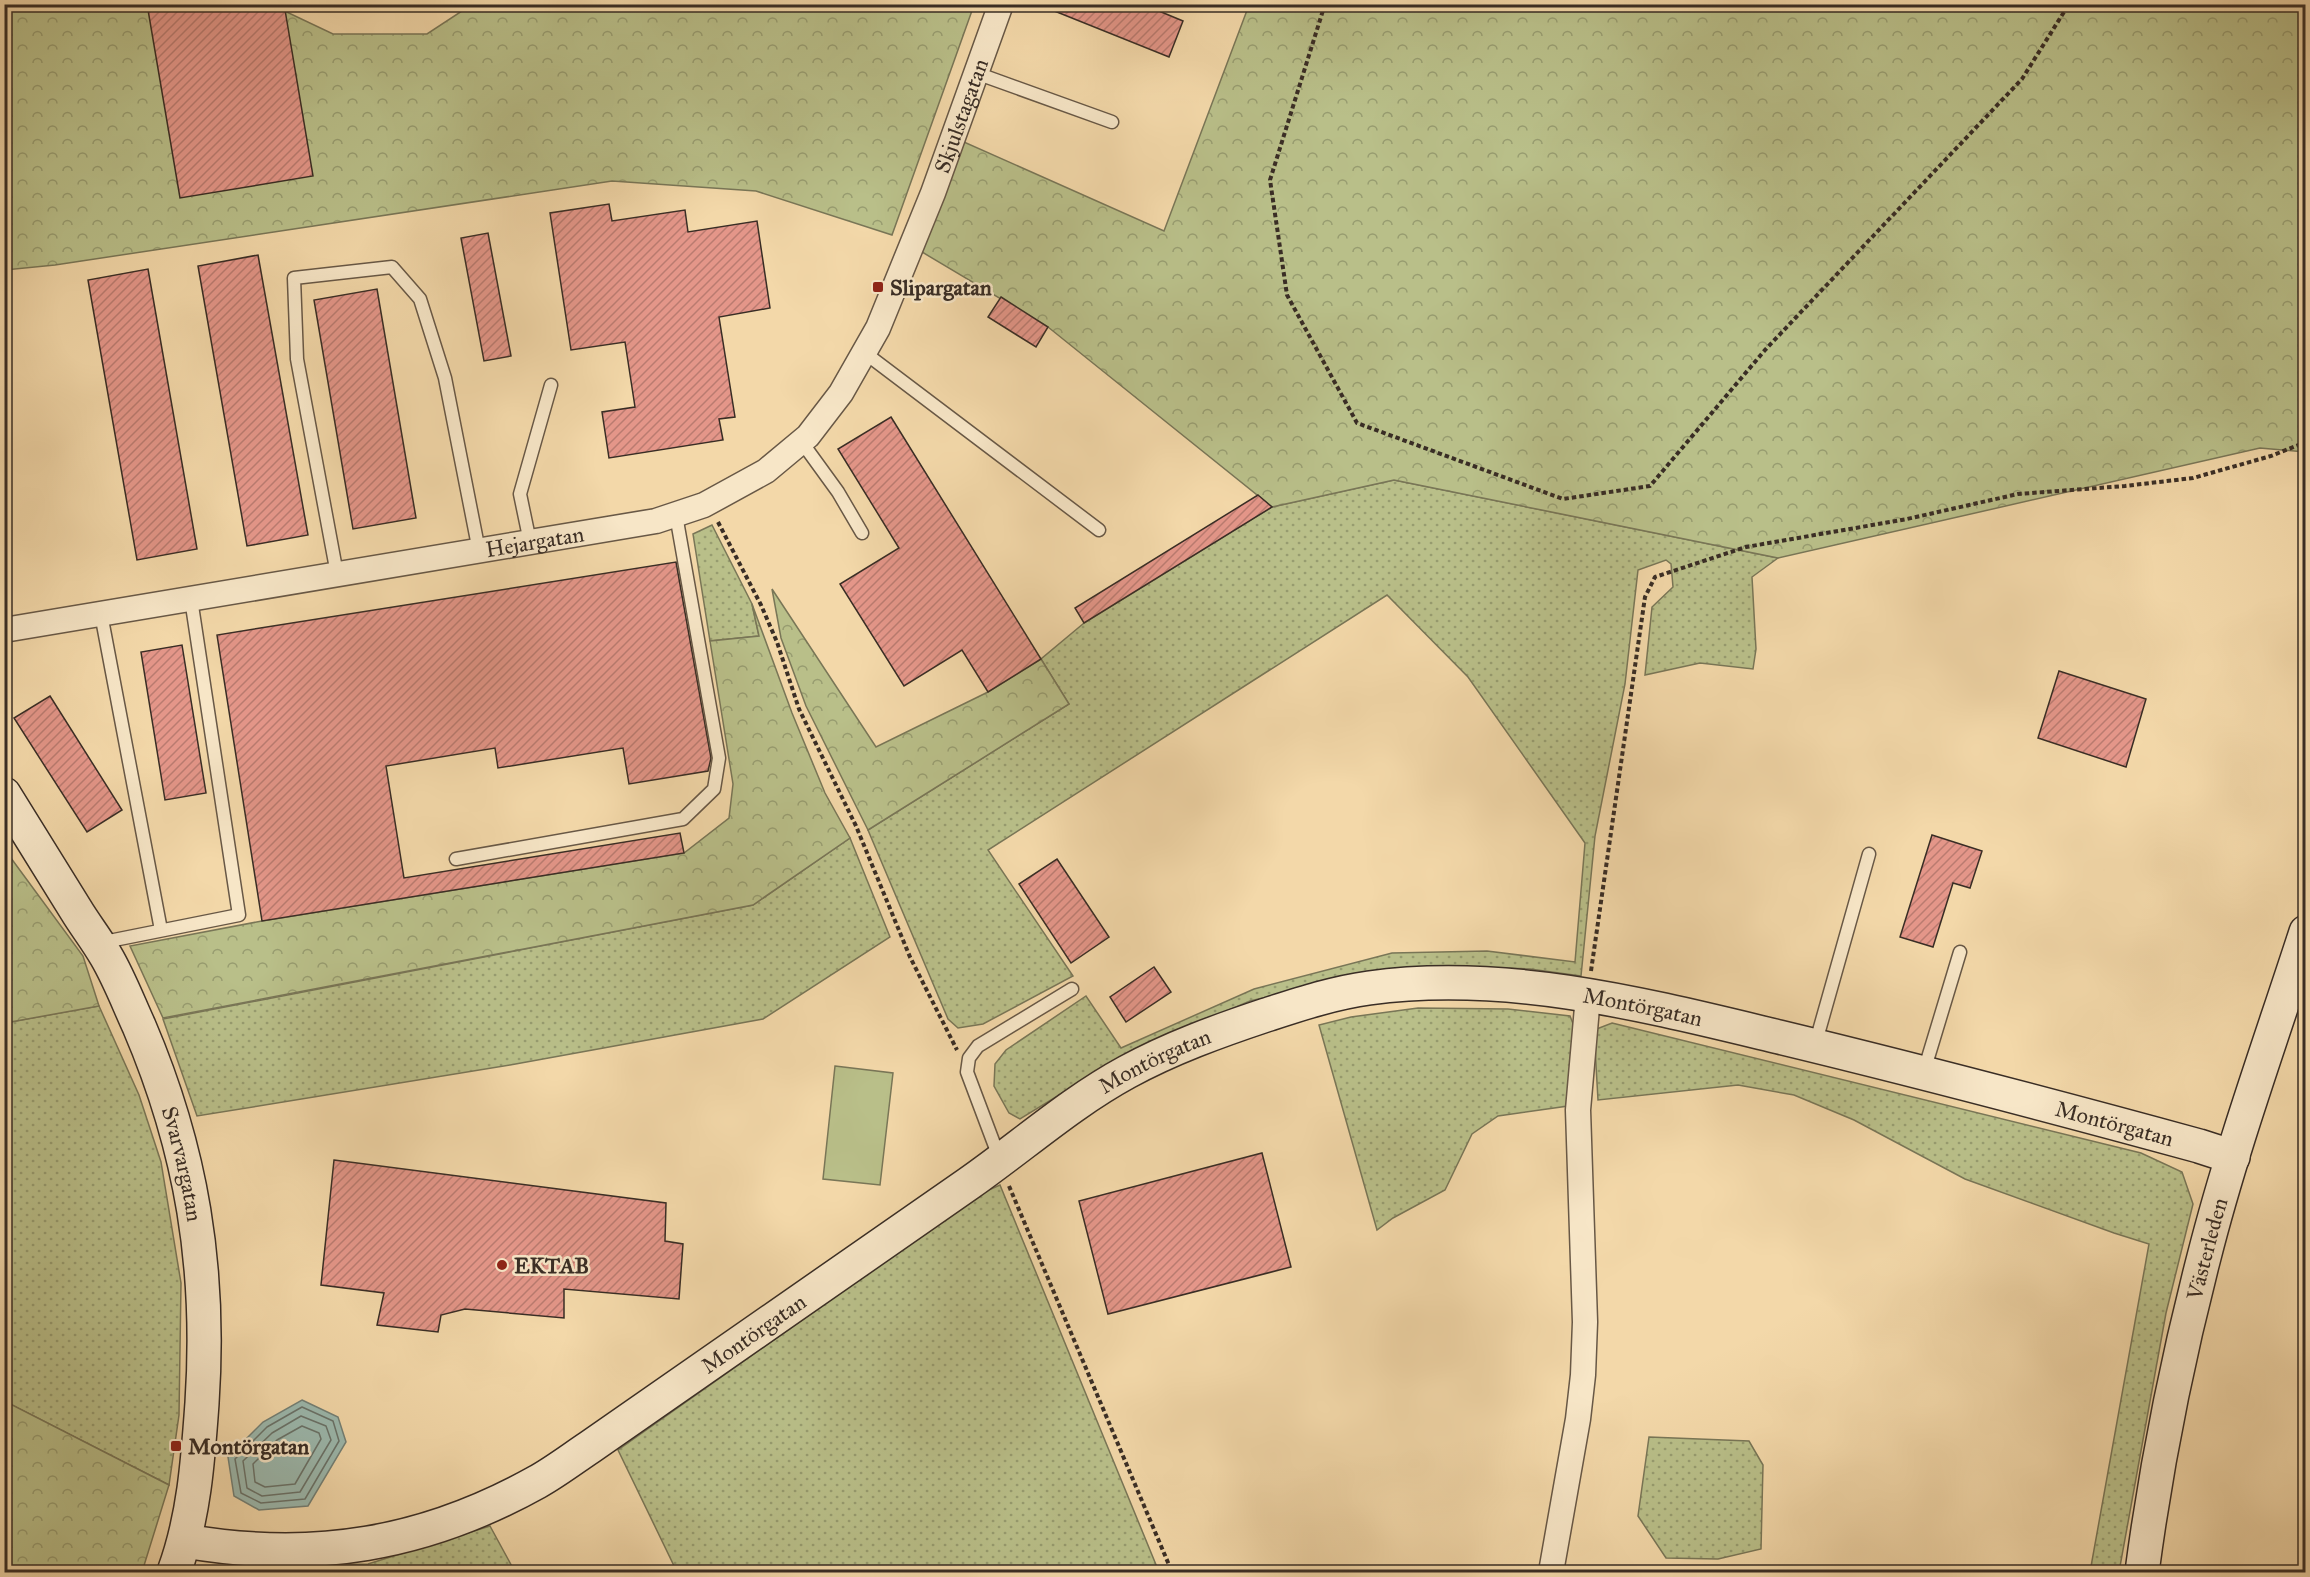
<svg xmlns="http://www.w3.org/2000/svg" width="2310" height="1577" viewBox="0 0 2310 1577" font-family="'IM FELL Great Primer',serif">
  <defs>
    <pattern id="grass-dots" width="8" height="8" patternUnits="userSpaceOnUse" patternTransform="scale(1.5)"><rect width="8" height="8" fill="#b9bf89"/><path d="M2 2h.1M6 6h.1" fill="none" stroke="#979c70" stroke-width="1.8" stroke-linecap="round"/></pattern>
    <pattern id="forest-crowns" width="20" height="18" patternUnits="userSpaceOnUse" patternTransform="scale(1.5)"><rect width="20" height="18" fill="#b9bf89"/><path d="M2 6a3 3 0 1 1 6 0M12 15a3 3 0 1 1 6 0" fill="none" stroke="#979c70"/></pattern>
    <pattern id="building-hatch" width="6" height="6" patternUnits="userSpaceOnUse" patternTransform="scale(1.5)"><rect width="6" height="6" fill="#e49689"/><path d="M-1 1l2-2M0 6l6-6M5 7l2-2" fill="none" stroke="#ba7b70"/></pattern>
  </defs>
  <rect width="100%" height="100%" fill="#f3d8a9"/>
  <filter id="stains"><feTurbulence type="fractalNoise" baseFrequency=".00333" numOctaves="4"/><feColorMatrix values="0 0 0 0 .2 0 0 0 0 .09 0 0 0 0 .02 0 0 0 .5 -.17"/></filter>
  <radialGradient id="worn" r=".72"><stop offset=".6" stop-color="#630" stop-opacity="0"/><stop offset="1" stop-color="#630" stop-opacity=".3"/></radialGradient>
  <path fill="url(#grass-dots)" stroke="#797657" stroke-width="1.5" d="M1394,480l384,78 -26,19 4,72 -3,20 -53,-6 -55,12 7,-68 21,-20 -2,-23 -5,-4 -28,10 -13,114 -30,152 -14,140 -51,-7 -87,-3 -105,14 -88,21 -122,52 -108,66 -11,-6 -15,-27 1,-22 11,-14 80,-54 35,52 133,-59 138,-36 95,-2 88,11 10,-119 -117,-166 -81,-82 -399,255 85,126 -90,48 -25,4 -10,-9 -80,-189 201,-126 -28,-45 43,-36 188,-116z
    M712,525l40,79 7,32 -49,5 -17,-107z
    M850,838l40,99 -127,82 -253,46 -313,51 -34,-97 590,-114z
    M99,1006l40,89 22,67 20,121 -2,132 -10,70 -157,-80 -7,-8 -1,-374z
    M1418,1008l90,1 62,7 6,15 -8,75 -70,10 -26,18 -27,56 -52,28 -16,12 -58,-205 32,-8z
    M1612,1023l529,130 41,19 11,32 -27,109 -47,259h-29l59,-328 -35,-11 -149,-54 -111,-59 -60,-25 -56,-10 -140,15 -4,-70z
    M1000,1185l159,387h-482l-59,-122 364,-257z
    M1649,1437l100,4 14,24 -2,84 -43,10 -52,-1 -28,-42z
    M490,1526l25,46h-292l13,-5 132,-3z"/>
  <path fill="url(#forest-crowns)" stroke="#797657" stroke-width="1.5" d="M5,5h267l61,29h94l44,-29h503l-82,230 -136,-44 -144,-10 -557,84 -50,5z
    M1249,5h1056v447l-45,-4 -482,110 -384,-78 -122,27 -224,-180 -126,-75 42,-110 200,89z
    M772,589l104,158 112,-55 53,-33 28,45 -201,126 -62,-124 -25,-68z
    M752,604l40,109 33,80 25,45 -97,67 -590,113 -33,-72 132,-25 422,-68 45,-35 4,-34 -23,-143 49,-5z
    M8,854l75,102 16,50 -94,17 -1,-167z
    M5,1397l7,8 157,80 -27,87h-137z"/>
  <path fill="#b9bf89" stroke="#797657" stroke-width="1.5" d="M835,1066l58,7 -13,112 -57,-6z"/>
  <path fill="#9cb9ae" stroke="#748177" stroke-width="1.5" d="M302,1400l36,17 8,25 -38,64 -49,4 -25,-14 -6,-39 35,-35z"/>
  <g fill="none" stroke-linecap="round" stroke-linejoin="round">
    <path stroke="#6a736a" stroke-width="1.5" d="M302,1407l31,14 6,20 -34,58 -44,4 -20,-10 -6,-34 32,-32z
      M301,1416l25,10 5,14 -31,52 -38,4 -15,-8 -4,-27 29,-28z
      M302,1426l17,7 2,6 -26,45 -30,3 -10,-5 -2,-18 24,-24z"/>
  </g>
  <path fill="url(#building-hatch)" stroke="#392d25" stroke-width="1.5" d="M147,4h137l29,172 -133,22z
    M1037,4h105l41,17 -14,36z
    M609,204l3,17 73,-11 3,22 69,-11 13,87 -51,9 16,100 -16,2 4,21 -114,18 -7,-46 33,-5 -10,-65 -54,8 -21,-137z
    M488,233l23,123 -27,5 -23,-123z
    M258,255l50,280 -61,11 -49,-280z
    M148,269l49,280 -60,11 -49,-280z
    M377,289l39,229 -63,11 -39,-229z
    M1001,297l47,30 -12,20 -48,-30z
    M891,417l150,242 -53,33 -26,-42 -58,36 -64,-102 59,-36 -61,-99z
    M1258,495l14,12 -188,116 -9,-15z
    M676,562l35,196 -3,13 -79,13 -6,-36 -125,20 -3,-20 -109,18 18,112 276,-45 4,20 -422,68 -45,-286z
    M182,645l24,148 -41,7 -24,-148z
    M2059,671l87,28 -20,68 -88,-29z
    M50,696l72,114 -35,22 -73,-114z
    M1932,835l50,16 -12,37 -17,-5 -20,64 -33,-10z
    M1057,859l52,78 -38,26 -52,-79z
    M1154,967l17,25 -45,30 -16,-25z
    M1262,1153l29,114 -183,47 -29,-113z
    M334,1160l332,43 -1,38 18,3 -4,55 -115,-10v29l-99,-9 -24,6 -3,17 -61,-7 7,-32 -63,-8z"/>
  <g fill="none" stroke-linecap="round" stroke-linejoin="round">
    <defs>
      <path id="lane" d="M976,73l136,49
        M865,353l234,177
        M801,441l37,51 24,41
        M530,542l-10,-48 31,-109
        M337,574l-40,-215 -3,-81 98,-11 28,32 25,79 34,173
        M101,614l60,316
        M456,859l227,-40 31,-30 5,-31 -43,-243
        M99,943l140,-28 -48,-316
        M1815,1045l54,-191
        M1924,1071l36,-119
        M999,1157l-32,-85 2,-14 9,-12 94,-57"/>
      <g id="street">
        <path id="s1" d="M4,630l652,-109 48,-16 62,-34 42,-35 33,-43 37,-65 55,-135 68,-189"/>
        <path d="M1551,1572l27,-153 5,-44 2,-53 -7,-212 10,-114"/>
      </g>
      <g id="secondary">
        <path id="s2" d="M4,794c24,38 48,77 72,116 9,15 21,30 30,46 13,22 22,46 33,70 53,124 72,242 63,377 -4,57 -8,115 -28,169"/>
        <path id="s3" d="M185,1541c128,22 239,4 352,-59 18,-10 35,-23 53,-35 126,-88 252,-175 378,-263 53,-37 102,-81 159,-112 44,-24 91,-41 139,-57 34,-11 67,-22 103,-27 138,-19 277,17 410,49 141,34 281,71 420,109l34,11"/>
        <path id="s4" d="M2142,1572c14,-106 35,-211 62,-315 28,-110 67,-217 102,-325"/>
      </g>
    </defs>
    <use href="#lane" stroke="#685846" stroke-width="15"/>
    <use href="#street" stroke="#685846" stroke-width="27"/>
    <use href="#secondary" stroke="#392d25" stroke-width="36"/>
    <path stroke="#392d25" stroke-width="4" stroke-dasharray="4.5 3" stroke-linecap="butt" d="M1325,4l-55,176 17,115 70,128 206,76 87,-13 115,-136 257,-271 47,-75
      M718,522l43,83 16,37 22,67 57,117 54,131 47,93
      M1591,971l54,-374 10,-20 91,-30 161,-28 111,-25 107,-8 68,-8 78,-22 35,-14
      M1009,1186l163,386"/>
    <use href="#lane" stroke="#f7e6c7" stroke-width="12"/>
    <use href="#street" stroke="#f7e6c7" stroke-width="24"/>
    <use href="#secondary" stroke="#f7e6c7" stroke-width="33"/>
  </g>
  <g fill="#8f2418" stroke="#f7e6c7" stroke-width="2">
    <rect x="872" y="281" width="12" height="12" rx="3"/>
    <circle cx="502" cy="1265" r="6"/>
    <rect x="170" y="1440" width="12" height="12" rx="3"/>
  </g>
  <g text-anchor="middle" stroke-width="5" stroke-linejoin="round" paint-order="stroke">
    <g font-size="22" fill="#392d25" stroke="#f7e6c7">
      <text dy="8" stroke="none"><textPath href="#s1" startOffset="1194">Skjulstagatan</textPath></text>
      <text dy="8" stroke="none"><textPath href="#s1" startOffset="538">Hejargatan</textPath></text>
      <text dy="8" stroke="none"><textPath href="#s3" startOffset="1616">Montörgatan</textPath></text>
      <text dy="8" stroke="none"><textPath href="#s3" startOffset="1113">Montörgatan</textPath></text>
      <text dy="8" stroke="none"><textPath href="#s3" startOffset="2102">Montörgatan</textPath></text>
      <text dy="8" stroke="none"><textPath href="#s2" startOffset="414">Svarvargatan</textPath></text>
      <text dy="8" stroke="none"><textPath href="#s4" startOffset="330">Västerleden</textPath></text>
      <text dy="8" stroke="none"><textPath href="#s3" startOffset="627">Montörgatan</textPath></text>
    </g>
    <g font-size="22" font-weight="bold" fill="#392d25" stroke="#f7e6c7" text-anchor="start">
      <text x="890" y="295">Slipargatan</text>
      <text x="514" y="1273">EKTAB</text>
      <text x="188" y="1454">Montörgatan</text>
    </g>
  </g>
  <rect width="2310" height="1577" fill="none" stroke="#f3d8a9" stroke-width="24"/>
  <rect x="6" y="6" width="2298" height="1565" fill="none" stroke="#392d25" stroke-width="3"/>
  <rect x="12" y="12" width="2286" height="1553" fill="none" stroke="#392d25" stroke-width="1.5"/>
  <rect width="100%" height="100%" filter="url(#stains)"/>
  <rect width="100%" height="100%" fill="url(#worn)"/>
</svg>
